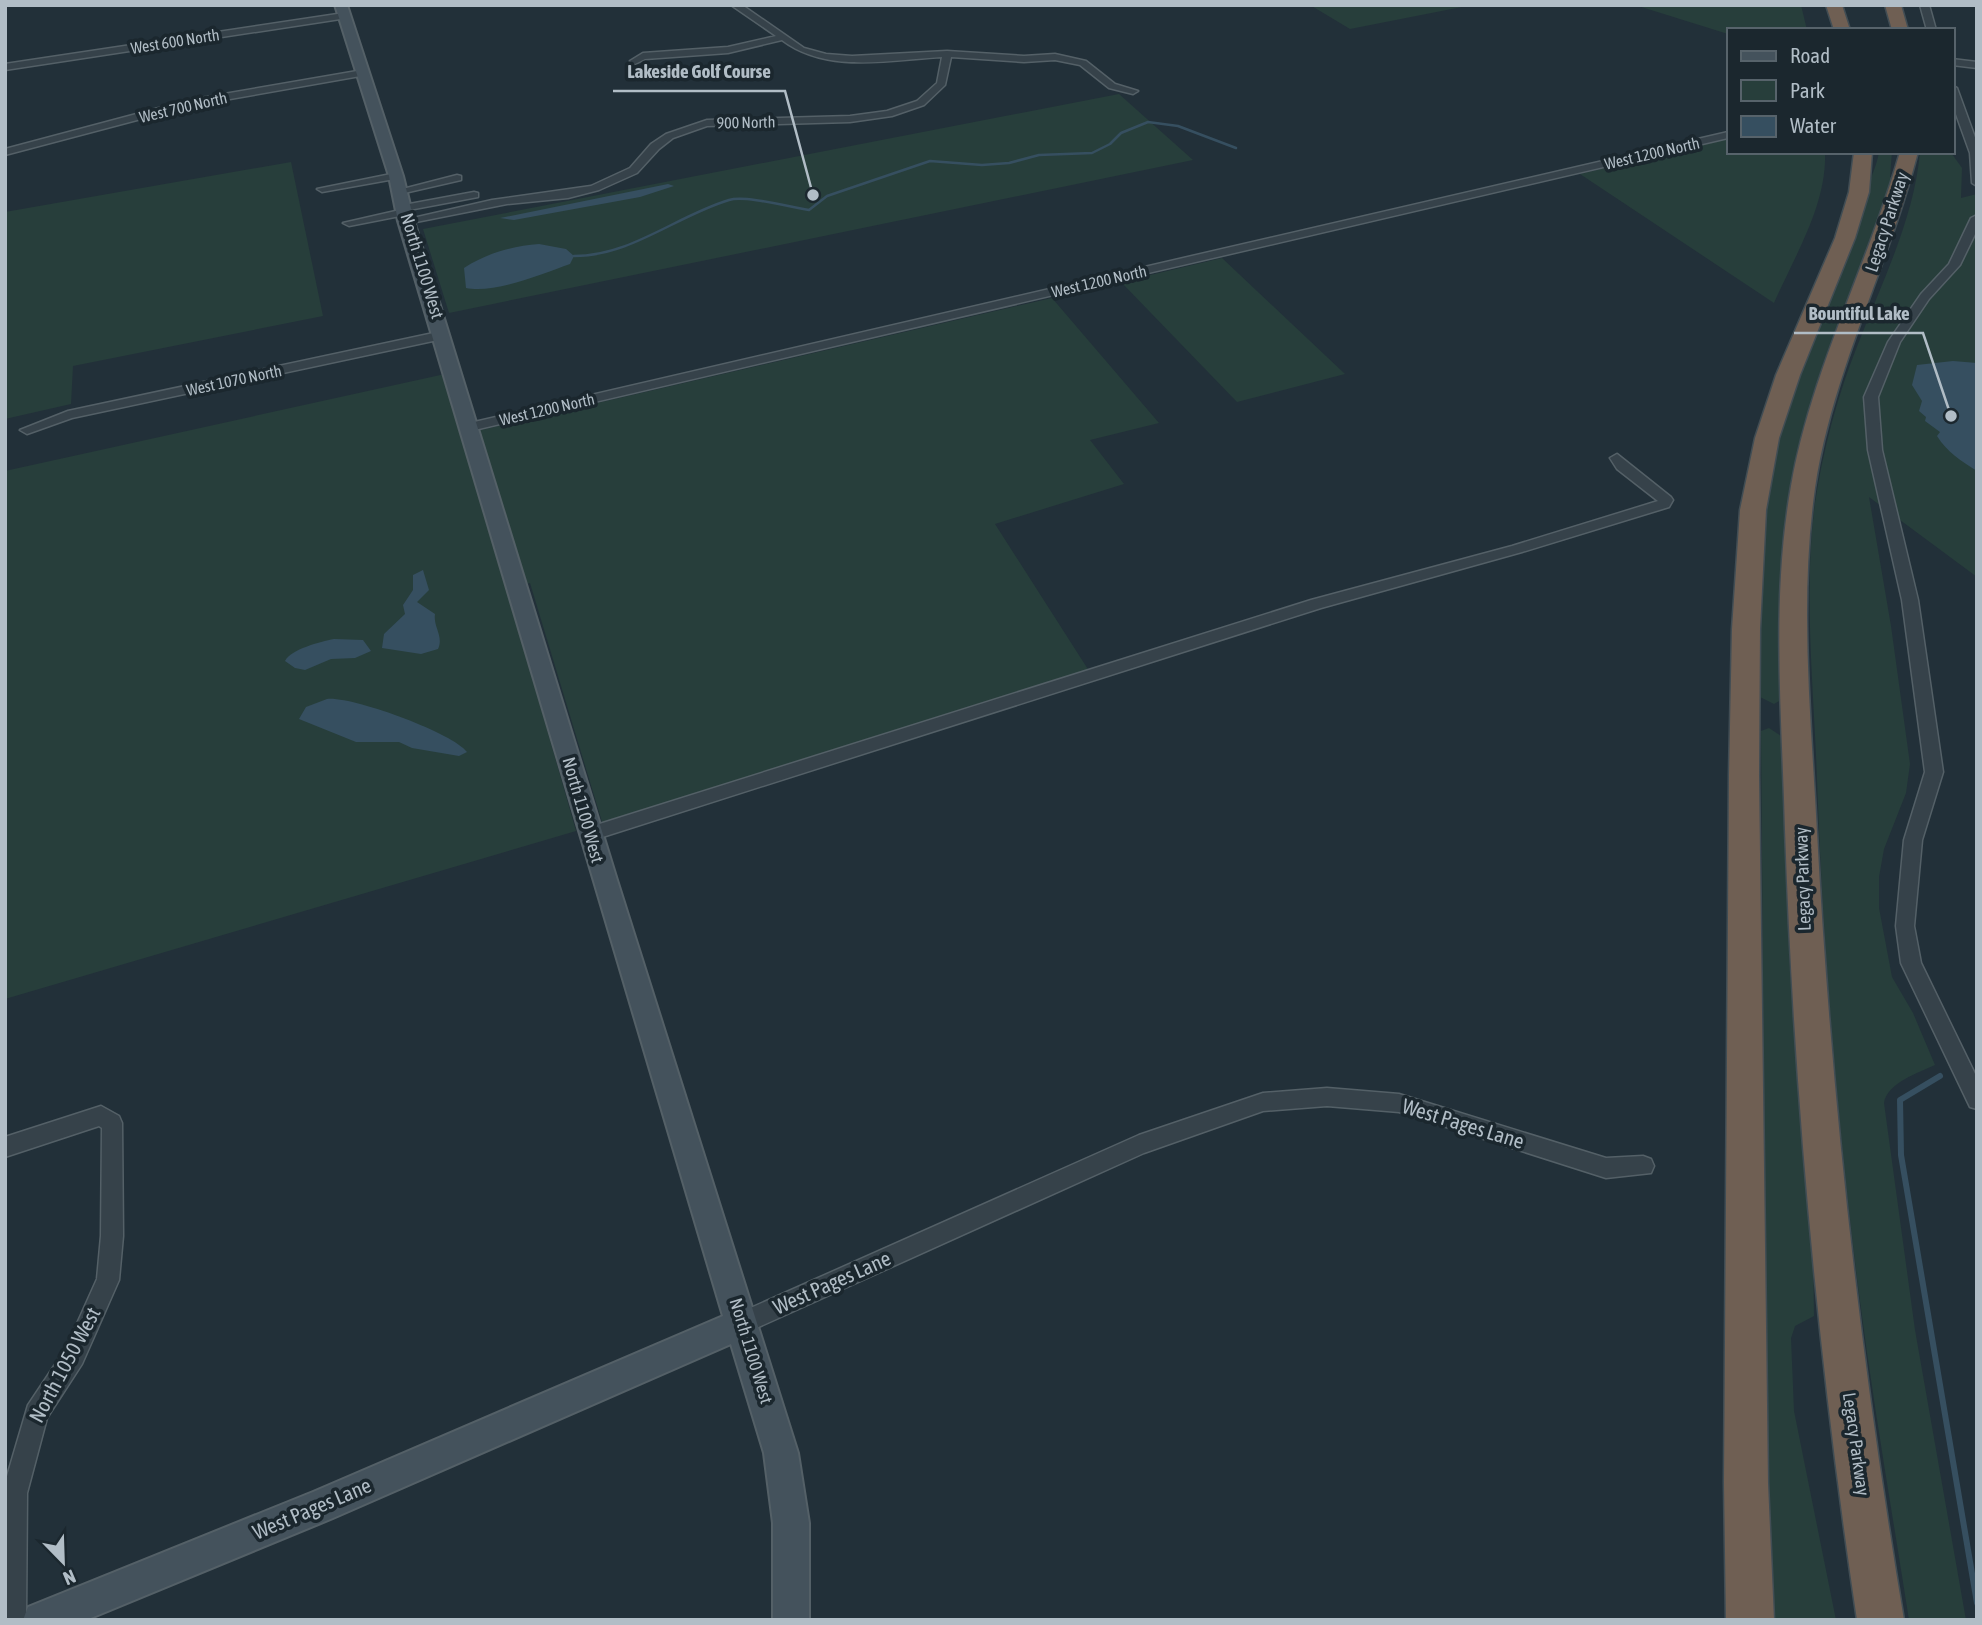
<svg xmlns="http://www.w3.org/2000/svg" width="1982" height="1625" viewBox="0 0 1982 1625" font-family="'Asap Condensed',sans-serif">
  <rect width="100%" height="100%" fill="#223039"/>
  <path fill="#273e3b" d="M1310,5h162l-122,24z
    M1635,5h166l6,25h-79v4z
    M1119,94l74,66 -744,153 -26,-84z
    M1728,139v13h97c2,53 -30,103 -51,151l-194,-129z
    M1879,152h13l-2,25 5,1c-36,96 -82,192 -101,293 -14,75 -11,153 -13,229l-7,4 -14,-7c-2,-96 -3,-192 27,-284 25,-77 63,-147 81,-225 3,-12 9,-23 11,-36z
    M1920,152l32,2 10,14 -1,30 16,-4v383l-108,-80 22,129 19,138 -4,29 -22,56 -5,28v31l13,69 21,36 22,52c-17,8 -48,18 -51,38l31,227 51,290h-57c-17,-109 -36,-217 -50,-326 -22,-171 -36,-342 -42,-514 -3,-90 -14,-189 -2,-277 8,-54 23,-109 43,-159 24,-62 56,-125 62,-192z
    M291,162l32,154 -250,50 -2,38 -66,15v-207z
    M1222,258l123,116 -108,28 -116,-120z
    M1052,298l107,125 -69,17 34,44 -129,40 96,150 -488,151 -73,-242 -23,6 69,242 -571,168v-528l440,-97 19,60z
    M1769,728l12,8 9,233 23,271 1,76 -19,10 -4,12 3,73 42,209h-68l-7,-889z"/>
  <path fill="#364f60" d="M668,184l6,2 -34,11 -126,23 -14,-2z
    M539,244l27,5 8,7 -4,8c-28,10 -76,30 -104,24l-2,-20c23,-15 48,-22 75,-24z
    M1953,361l24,2v108c-16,-10 -30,-19 -40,-35l3,-4 -15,-11 1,-4 -7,-6 3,-10 -10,-16 5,-20z
    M423,570l6,20 -12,12 18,12c-2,13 9,22 3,35l-17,5 -39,-6 2,-14 21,-20 -2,-9 10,-15v-15z
    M334,639l29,1 8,11 -16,7 -24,1 -26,11 -10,-2 -10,-7c6,-12 35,-19 49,-22z
    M327,699c25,-3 126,34 140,53l-8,4 -47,-8 -13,-6h-43l-57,-23 7,-12z"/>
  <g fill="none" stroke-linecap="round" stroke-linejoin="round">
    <path stroke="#364f60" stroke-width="2.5" d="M574,256c57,0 102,-40 155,-56 16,-5 61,7 80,10l18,-14 103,-35 52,4 27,-2 30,-8 53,-2 18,-9 11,-11 27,-11 30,4 58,22"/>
    <path stroke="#364f60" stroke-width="6" d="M1940,1076l-40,24 1,55 76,448"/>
    <defs>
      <path id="street" d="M731,5h11l62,43 22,6 26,2 95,-5 77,5 31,-2 31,7 29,23 23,7 -5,3 -24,-6 -29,-23 -25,-5 -31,2 -73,-5 -6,28 -21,20 -32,11 -42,6 -143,4 -34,12 -14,11 -22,24 -38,17 -31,8 -61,6 -101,20 -6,-3 92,-21 99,-14 39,-18 21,-24 15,-10 41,-14 143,-4 37,-5 30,-10 20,-18 5,-26c-53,3 -115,17 -160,-17l-54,13 -83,6 -10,5 -5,-3 13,-8 85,-6 48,-11z
        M1920,5h9l7,25h-9z
        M344,13l3,5 -342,52v-6z
        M1952,59l25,3v6l-25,-3z
        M363,70l5,3 -2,2 -176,31 -185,49v-6l184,-49z
        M1952,85l5,3 20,55v43l-5,-3 -2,-30 -18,-50z
        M1728,132v6l-1258,293 -7,-4 7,-4z
        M396,173l4,1v4l-78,14 -5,-3z
        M457,175l4,1v4l-61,14 -5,-3z
        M474,192l4,1v4l-69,13v4l-4,1 -56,11 -6,-3 57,-13v-4l4,-1z
        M1977,215v15l-17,35 -31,34 -29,43 -22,55 4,53 36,150 25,172 -21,68 -8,86 7,37 56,115v31l-7,-2 -69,-144 -5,-37 8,-86 21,-68 -23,-172 -34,-150 -4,-53 24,-55 33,-48 28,-30 22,-46z
        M443,331l4,1v6l-375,80 -45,16 -7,-4 48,-19z
        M1617,454l54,43 2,3 -4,7 -147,45 -201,56 -731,233 -6,-2 -3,-5 3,-5 6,-2 721,-227 201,-54 146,-45 -41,-32 -7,-11z
        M1327,1088l72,6 207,64 37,-2 8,3 3,7 -3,7 -45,5 -207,-66 -72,-6 -64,5 -119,42 -401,181 -8,-3 -3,-8 3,-8 404,-180 124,-42z
        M101,1106l18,10 3,7 1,113 -4,44 -37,84 -35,54 -20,75 -1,127h-21v-137l23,-78 38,-57 31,-69 4,-43 1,-108 -3,-2 -94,31v-20z"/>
      <path id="secondary" d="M335,5h12l56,171 11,45 203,659 181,573 11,70v97h-36v-97l-9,-70 -33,-109 -398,174 -247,102h-63l5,-13 285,-115 410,-176 -325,-1095 -9,-45z"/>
      <path id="highway" d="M1826,5h16l8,25h-16z
        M1885,5h16l7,25h-16z
        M1854,152h18l-3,40 -14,46 -55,137 -21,63 -13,72 -6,119 -1,146 9,708 6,137h-48l-2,-137 5,-708 3,-146 8,-119 15,-72 21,-63 59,-137 14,-46z
        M1900,152h18c-29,113 -86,220 -103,336 -16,114 -4,230 2,344 14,265 43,526 87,788h-47c-39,-262 -63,-525 -72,-790 -3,-114 -14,-231 6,-344 20,-115 77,-221 109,-334z"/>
    </defs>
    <use href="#street" stroke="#546067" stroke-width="3"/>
    <use href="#secondary" stroke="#546067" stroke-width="4"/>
    <use href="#highway" stroke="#414d54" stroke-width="3"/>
    <use href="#street" fill="#36424a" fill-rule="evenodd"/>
    <use href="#secondary" fill="#44525c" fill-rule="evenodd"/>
    <use href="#highway" fill="#6f5f53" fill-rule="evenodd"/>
  </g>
  <g text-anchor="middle" stroke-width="7" stroke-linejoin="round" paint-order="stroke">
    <g font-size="16" fill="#b1bdc6" stroke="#1b272e">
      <text transform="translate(175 41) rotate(-9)" y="6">West 600 North</text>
      <text transform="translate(183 107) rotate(-13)" y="6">West 700 North</text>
      <text transform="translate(746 122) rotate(-1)" y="6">900 North</text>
      <text transform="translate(1652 153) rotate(-13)" y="6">West 1200 North</text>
      <text transform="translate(1099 281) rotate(-13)" y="6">West 1200 North</text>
      <text transform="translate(234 380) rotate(-12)" y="6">West 1070 North</text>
      <text transform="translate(547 409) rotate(-13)" y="6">West 1200 North</text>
    </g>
    <g font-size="18" fill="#b1bdc6" stroke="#1b272e">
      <text transform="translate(1887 222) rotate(-72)" y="6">Legacy Parkway</text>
      <text transform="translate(422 266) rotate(73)" y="6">North 1100 West</text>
      <text transform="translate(583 810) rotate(74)" y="6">North 1100 West</text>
      <text transform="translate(1803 879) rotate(-92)" y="6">Legacy Parkway</text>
      <text transform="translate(751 1351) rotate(73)" y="6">North 1100 West</text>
      <text transform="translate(1856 1444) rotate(82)" y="6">Legacy Parkway</text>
    </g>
    <g font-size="21" fill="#b1bdc6" stroke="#1b272e">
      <text transform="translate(1463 1124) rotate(17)" y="7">West Pages Lane</text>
      <text transform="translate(832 1283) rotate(-24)" y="7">West Pages Lane</text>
      <text transform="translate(65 1365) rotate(-62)" y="7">North 1050 West</text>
      <text transform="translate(312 1509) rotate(-23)" y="7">West Pages Lane</text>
    </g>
  </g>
  <path fill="none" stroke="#b1bdc6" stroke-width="2.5" d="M813 195L785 91H613M1951 416L1923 333H1794"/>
  <g fill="#b1bdc6" stroke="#1b272e" stroke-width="2.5">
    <circle cx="813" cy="195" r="7"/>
    <circle cx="1951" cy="416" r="7"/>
  </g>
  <g font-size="19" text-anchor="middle" font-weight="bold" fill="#b1bdc6" stroke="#1b272e" stroke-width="7" stroke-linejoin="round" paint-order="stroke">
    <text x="699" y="78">Lakeside Golf Course</text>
    <text x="1859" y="320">Bountiful Lake</text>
  </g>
  <rect width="1982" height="1625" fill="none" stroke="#b1bdc6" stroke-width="14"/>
  <rect x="1727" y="28" width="228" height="126" fill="#1b272e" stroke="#57636b" stroke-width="2"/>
  <rect x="1741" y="51" width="35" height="10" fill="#44525c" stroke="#57636b" stroke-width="2"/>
  <text x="1790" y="63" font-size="21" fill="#b1bdc6">Road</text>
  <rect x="1741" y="80" width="35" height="21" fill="#273e3b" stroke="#57636b" stroke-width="2"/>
  <text x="1790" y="98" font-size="21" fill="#b1bdc6">Park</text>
  <rect x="1741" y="116" width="35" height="21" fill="#364f60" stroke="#57636b" stroke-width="2"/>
  <text x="1790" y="133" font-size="21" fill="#b1bdc6">Water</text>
  <g transform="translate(63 1562) rotate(157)" stroke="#1b272e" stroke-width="5" paint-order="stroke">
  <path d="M0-5L12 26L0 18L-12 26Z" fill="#b1bdc6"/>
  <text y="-10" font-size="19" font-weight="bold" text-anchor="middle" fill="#b1bdc6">N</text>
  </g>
</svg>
